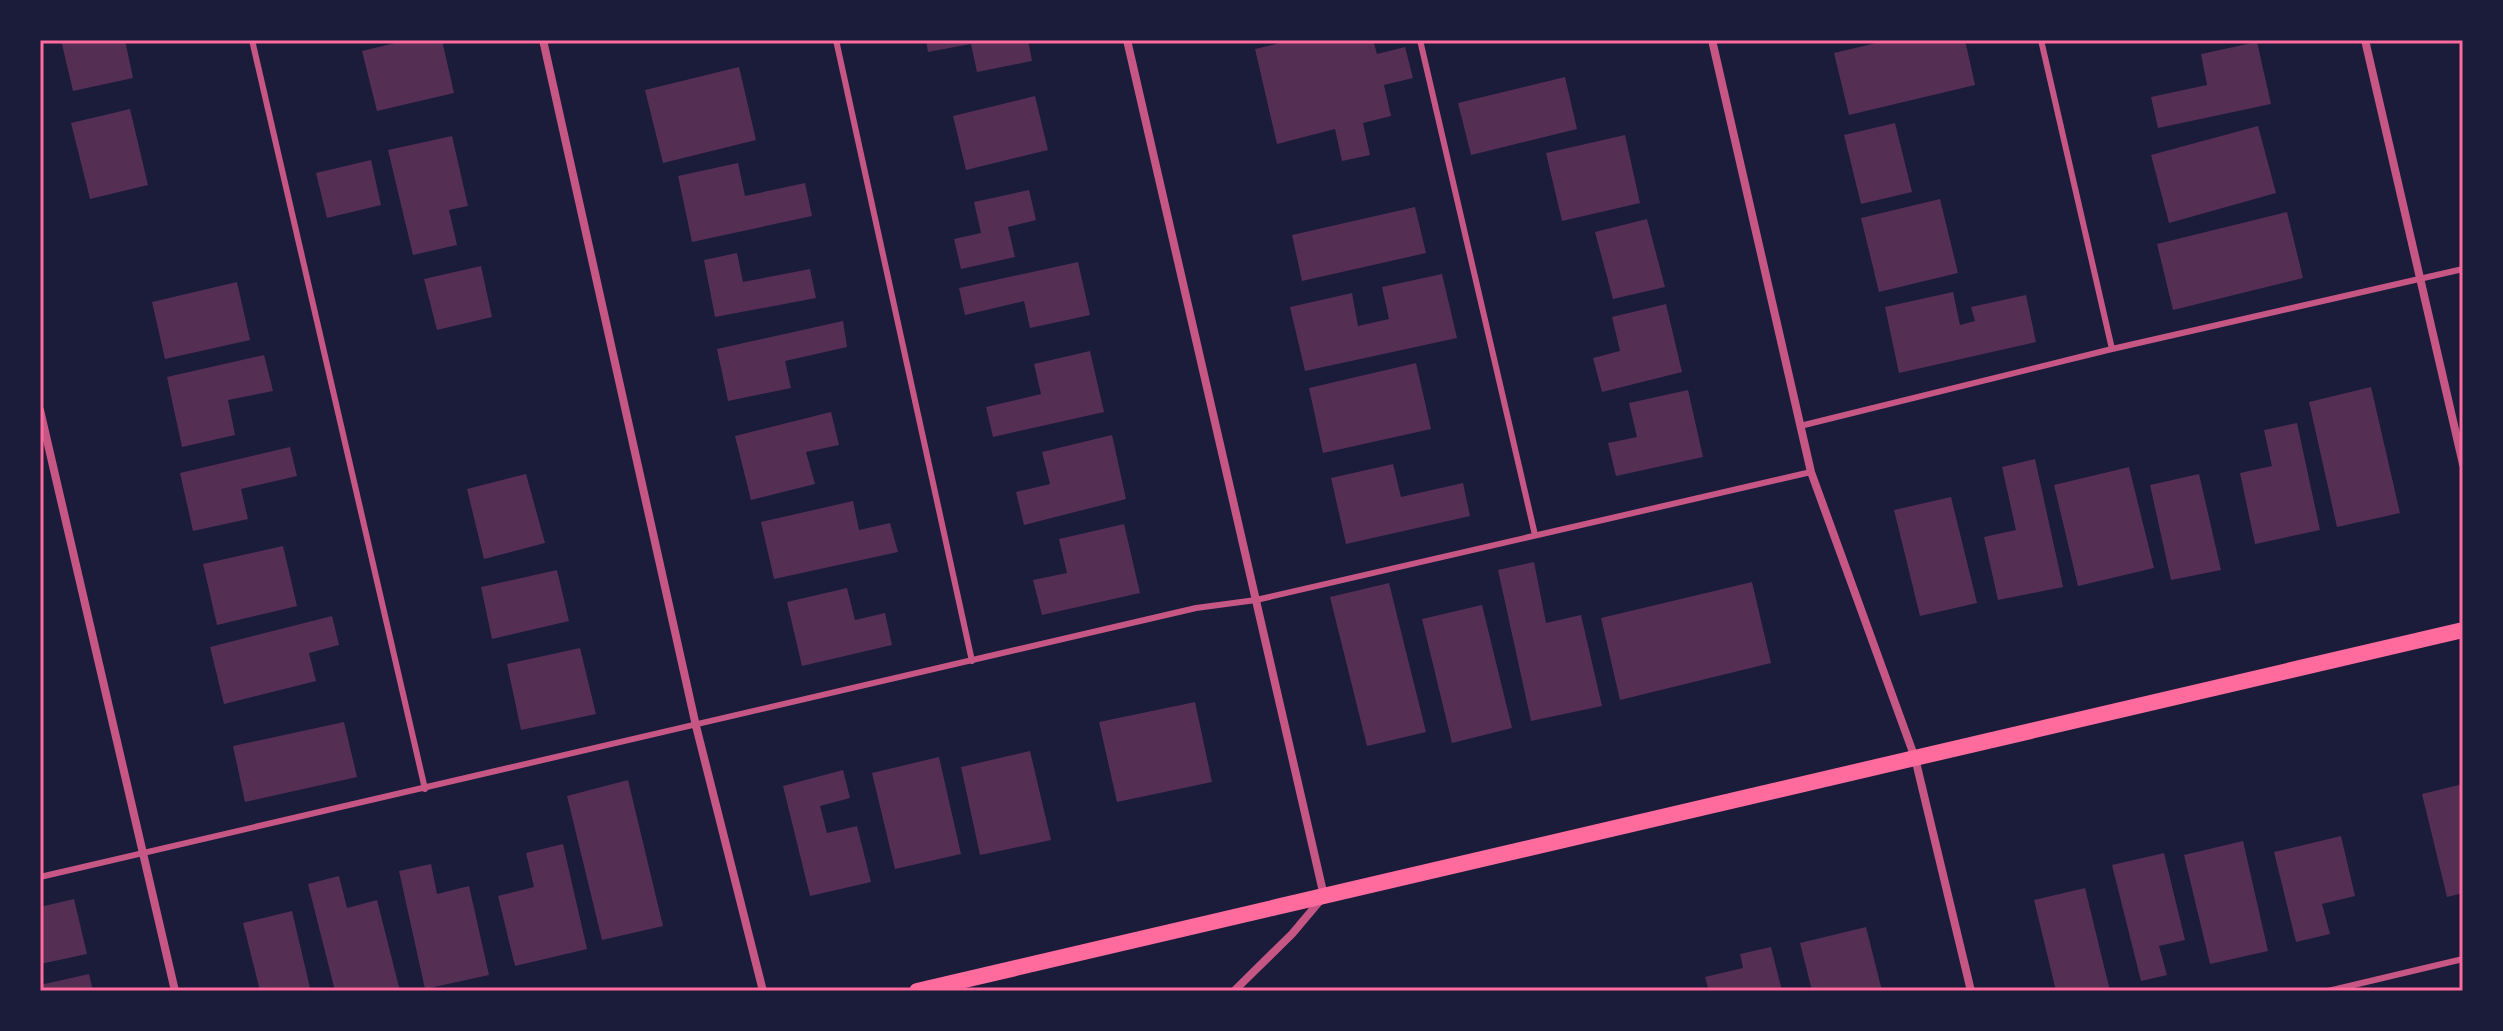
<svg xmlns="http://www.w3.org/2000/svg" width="2503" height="1031" viewBox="0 0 2503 1031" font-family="Bitter,serif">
  <rect width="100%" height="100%" fill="#1b1b3a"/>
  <path fill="#542f53" d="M61,40h64l8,38 -60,13z
    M408,40h34l12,53 -77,18 -15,-60z
    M926,40h102l4,21 -55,11 -6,-28 -43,8z
    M1293,40h80l4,14 28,-7 8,31 -29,7 7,31 -28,7 7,32 -28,6 -7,-32 -58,15 -22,-95z
    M1889,40h76l10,45 -126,30 -15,-62z
    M2257,42l14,62 -113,24 -7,-31 56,-12 -6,-31z
    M739,67l17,73 -93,23 -18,-73z
    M1565,77l12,52 -106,26 -13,-52z
    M1035,96l13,54 -82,20 -13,-54z
    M130,109l18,76 -58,14 -19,-76z
    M1895,123l17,69 -51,12 -17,-69z
    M2258,126l18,67 -107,30 -18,-68z
    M1625,135l15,68 -78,18 -16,-68z
    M452,136l16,70 -19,4 8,35 -44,10 -25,-105z
    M371,160l10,45 -54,13 -11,-45z
    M738,163l7,33 60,-13 7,33 -120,26 -14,-66z
    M1029,190l7,30 -28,7 7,30 -54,12 -7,-30 27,-6 -7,-31z
    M1940,199l18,74 -79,19 -18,-74z
    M1415,207l11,46 -124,28 -10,-46z
    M2287,212l16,66 -130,32 -16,-66z
    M1647,219l18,68 -52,12 -18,-67z
    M737,253l6,29 67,-13 6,29 -101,19 -11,-57z
    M1078,262l12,53 -60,13 -6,-27 -59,14 -6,-27z
    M481,266l11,51 -55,13 -13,-51z
    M1442,274l15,64 -152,33 -15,-64 62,-14 6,33 31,-7 -7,-32z
    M237,282l13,58 -85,19 -13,-57z
    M1953,292l7,33 15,-4 -4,-14 55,-12 10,47 -137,31 -14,-66z
    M1666,304l16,68 -80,20 -9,-34 27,-7 -8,-34z
    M843,321l4,26 -62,14 6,27 -63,13 -11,-52z
    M1090,351l14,61 -111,25 -7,-30 55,-13 -7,-30z
    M264,355l9,36 -45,9 7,35 -53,12 -15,-70z
    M1416,363l15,66 -108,24 -14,-65z
    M2371,387l29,126 -63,14 -28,-125z
    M1688,390l15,67 -87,19 -8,-33 29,-6 -8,-34z
    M831,412l8,33 -33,7 9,32 -64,16 -16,-64z
    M2297,423l23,107 -65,14 -15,-71 32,-7 -8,-36z
    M1112,435l14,64 -102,26 -8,-33 34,-8 -8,-32z
    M290,447l7,29 -56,13 7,30 -55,12 -13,-58z
    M2035,459l28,128 -65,13 -14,-63 32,-7 -14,-63z
    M1393,464l8,33 62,-14 7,33 -124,28 -15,-66z
    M2129,467l25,101 -76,18 -24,-101z
    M526,474l19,69 -61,16 -17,-70z
    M2199,474l22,96 -50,10 -21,-95z
    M1951,497l26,106 -57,13 -26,-106z
    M853,501l6,29 31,-7 8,29 -124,27 -13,-57z
    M1124,524l16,69 -98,22 -9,-35 34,-7 -8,-34z
    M283,546l14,60 -80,19 -14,-61z
    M1534,562l12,61 35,-8 21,91 -71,15 -33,-151z
    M557,570l12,51 -77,18 -11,-52z
    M1752,582l19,81 -151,37 -19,-82z
    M1389,583l37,149 -59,14 -37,-149z
    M847,588l8,32 30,-7 7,32 -90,21 -15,-64z
    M1482,605l30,123 -60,15 -30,-124z
    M332,616l7,29 -30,8 7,28 -92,23 -14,-57z
    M580,648l16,66 -75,16 -14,-66z
    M1195,702l17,80 -95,20 -18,-80z
    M344,722l13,55 -112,25 -12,-56z
    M1030,751l21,89 -71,15 -19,-88z
    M939,757l22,97 -66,15 -23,-96z
    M843,770l7,28 -30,8 7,27 30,-7 14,56 -61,14 -27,-110z
    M628,780l35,146 -61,14 -35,-144z
    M2463,784v109l-16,4 -25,-103z
    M2341,836l14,60 -33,8 8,30 -34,8 -22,-90z
    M2243,841l25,110 -58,13 -26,-109z
    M563,844l24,105 -72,17 -17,-70 36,-9 -8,-34z
    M2164,853l21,87 -26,6 8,29 -26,6 -29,-116z
    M431,864l6,30 32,-8 20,89 -64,14 -26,-118z
    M339,876l8,32 30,-8 23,91h-65l-27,-107z
    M2085,888l25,103h-54l-22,-91z
    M74,899l13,55 -47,10v-57z
    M292,911l18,77 -13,3h-37l-17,-68z
    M1866,927l16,64h-70l-12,-48z
    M1771,947l11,44h-73l-4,-14 38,-9 -3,-14z
    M89,974l4,17h-53v-6z"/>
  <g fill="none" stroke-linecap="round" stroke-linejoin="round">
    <path stroke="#c65784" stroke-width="6" d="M252,40l173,749
      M836,40l136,621
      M1420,40l115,495
      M2041,40l71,309
      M1800,426l312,-77 351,-80
      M40,877l1156,-269 60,-8 555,-128
      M2328,991l135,-32"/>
    <path stroke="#c65784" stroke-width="8" d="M543,40l153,686 67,265
      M1127,40l197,856 -32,38 -58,57
      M1712,40l99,432 104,286 56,233
      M2365,40l98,424
      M40,410l135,581"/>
    <path stroke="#ff6b9d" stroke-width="16" d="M917,991l1546,-361"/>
  </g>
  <rect width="2503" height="1031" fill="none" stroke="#1b1b3a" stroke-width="84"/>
  <rect x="42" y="42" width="2419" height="947" fill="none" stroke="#ff6b9d" stroke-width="3"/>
</svg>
